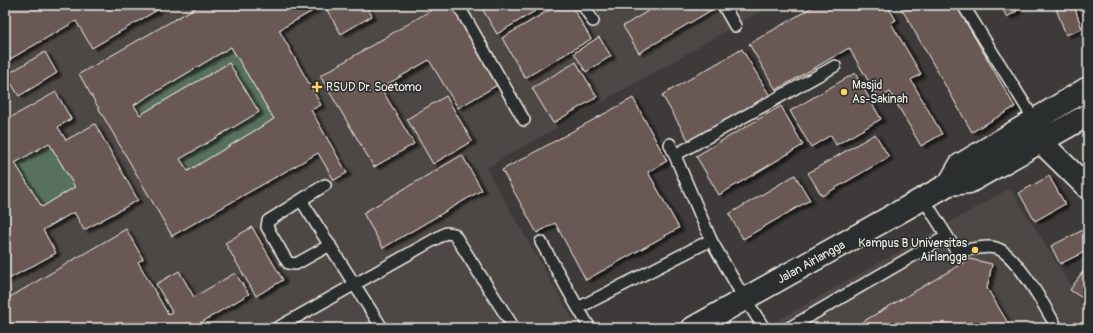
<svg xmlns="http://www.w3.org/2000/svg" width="1093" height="333" viewBox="0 0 1093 333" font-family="Pangolin,sans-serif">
  <defs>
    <filter id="shadow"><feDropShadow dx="4.5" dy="2.5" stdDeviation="1" flood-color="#0009"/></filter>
  </defs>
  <rect width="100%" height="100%" fill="#3d3a39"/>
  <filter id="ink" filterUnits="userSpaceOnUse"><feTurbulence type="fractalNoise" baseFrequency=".025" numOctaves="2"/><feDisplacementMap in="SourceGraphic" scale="8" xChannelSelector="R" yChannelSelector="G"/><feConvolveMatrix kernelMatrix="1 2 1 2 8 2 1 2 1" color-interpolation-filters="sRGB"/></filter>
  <g filter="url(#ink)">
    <path fill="#4d4644" d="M5,5h767l-286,163 92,160h-573z
      M1010,188l78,125v15h-324z"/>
    <path fill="#59715e" stroke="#a6b1a3" d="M231,47l43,72 -86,52 -8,-12 79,-47 -30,-49 -89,52 -6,-10z
      M49,143l26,44 -33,20 -27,-44z"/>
    <path fill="#6a5854" stroke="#f4f1e8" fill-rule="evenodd" filter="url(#shadow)" d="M5,5h161l-74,43 -16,-27 -71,41z
      M200,5h123l-44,25 42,75 -10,5 36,63 -13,7 -16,-27 -146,83 -93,-162zM231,47l43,72 -86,52 -8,-12 79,-47 -30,-49 -89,52 -6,-10z
      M324,5h42l6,11 -31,18z
      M440,5h15l46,78 -43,25 -29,-48 -48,28 33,56 -40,23 -54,-91z
      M480,5h65l-48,29z
      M558,5h13l20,34 -66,39 -23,-40z
      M658,5h62l-81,48 -16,-27z
      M816,5h71l9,15 -5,3 30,51 -10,6 31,54 -21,12 -31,-54 -11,7 -30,-51 -73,42 -27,-46z
      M956,5l59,102 -43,25 -72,-126z
      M1000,5h13l4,6 -10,6z
      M1058,5h16l8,24 -16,6 -11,-29z
      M599,37l12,19 -25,16 -12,-19z
      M742,49l28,47 -80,47 -28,-48z
      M45,52l12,21 -38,23 -13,-21z
      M576,62l21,35 -44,26 -21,-35z
      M855,73l26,46 -45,26 -5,-10 -20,12 -21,-36z
      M56,92l15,27 -13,8 8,13 29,-16 43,76 -54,30 -10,-18 -31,18 13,23 -51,28v-168l3,6zM49,143l26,44 -33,20 -27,-44z
      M446,96l26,45 -39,23 -26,-45z
      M633,98l34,63 -19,11 31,56 -93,52 -31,-57 -18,10 -35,-63z
      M781,106l22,39 -84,50 -23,-39z
      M875,134l14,23 -67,39 -14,-23z
      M462,155l20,35 -99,58 -20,-35z
      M795,175l15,25 -67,39 -14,-25z
      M1049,176l16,28 -30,17 -16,-28z
      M252,227l31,53 -27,16 -31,-53z
      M126,229l17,30 -5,3 30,52 4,-2 -16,-28 23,-13 15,26 41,-24 14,21 -57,34h-187v-28z
      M1083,230l5,10v10l-28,14 -9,-18z
      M970,259l22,5 -5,24 24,40h-159z
      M1088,264v38l-18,-12z"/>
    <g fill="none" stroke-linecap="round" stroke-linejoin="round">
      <defs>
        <path id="service" d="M458,5l66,115
          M583,5l10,16
          M723,5l12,21
          M963,5l72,116
          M675,155l160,-89
          M325,185l-24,15 81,128
          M923,198l34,54c12,-2 27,-7 39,-4 21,6 50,61 61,80
          M301,200l-33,21 -1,6 21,36 8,1 34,-19
          M711,240l26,46 27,42
          M541,242l37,66
          M277,328l169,-95 8,1 60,94
          M590,328l-12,-20 133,-68 -41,-96
          M789,328l158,-92"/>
        <path id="secondary" d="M1041,142l47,46
          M949,184l11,-19 128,-77
          M693,328l256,-144 20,-2 119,-67"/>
      </defs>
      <use href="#service" stroke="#f4f1e8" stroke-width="14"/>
      <use href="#secondary" stroke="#f4f1e8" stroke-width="25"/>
      <use href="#service" stroke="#2a2d2e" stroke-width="11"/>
      <use href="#secondary" stroke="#2a2d2e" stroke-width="22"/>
    </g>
  </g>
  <g fill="#ffd166" stroke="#2a2d2e" stroke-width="1.5">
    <path d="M315 81h4v4h4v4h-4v4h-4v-4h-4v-4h4z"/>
    <circle cx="844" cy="92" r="4"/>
    <circle cx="975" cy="250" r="4"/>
  </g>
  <g text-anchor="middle" stroke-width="3" stroke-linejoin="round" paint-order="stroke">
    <g font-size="12" fill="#f4f1e8" stroke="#2a2d2e" text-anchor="start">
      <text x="852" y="89">Masjid<tspan x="852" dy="14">As-Sakinah</tspan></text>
      <text x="326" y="91">RSUD Dr. Soetomo</text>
      <text x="967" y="247" text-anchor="end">Kampus B Universitas<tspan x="967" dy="14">Airlangga</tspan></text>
    </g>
    <g font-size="12" fill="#f4f1e8" stroke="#2a2d2e">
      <text transform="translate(811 262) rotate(-29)" y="4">Jalan Airlangga</text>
    </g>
  </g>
  <rect width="1093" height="333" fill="none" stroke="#2a2d2e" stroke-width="20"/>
  <rect x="10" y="10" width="1073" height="313" fill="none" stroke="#f4f1e8" stroke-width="1.5" filter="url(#ink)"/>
</svg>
